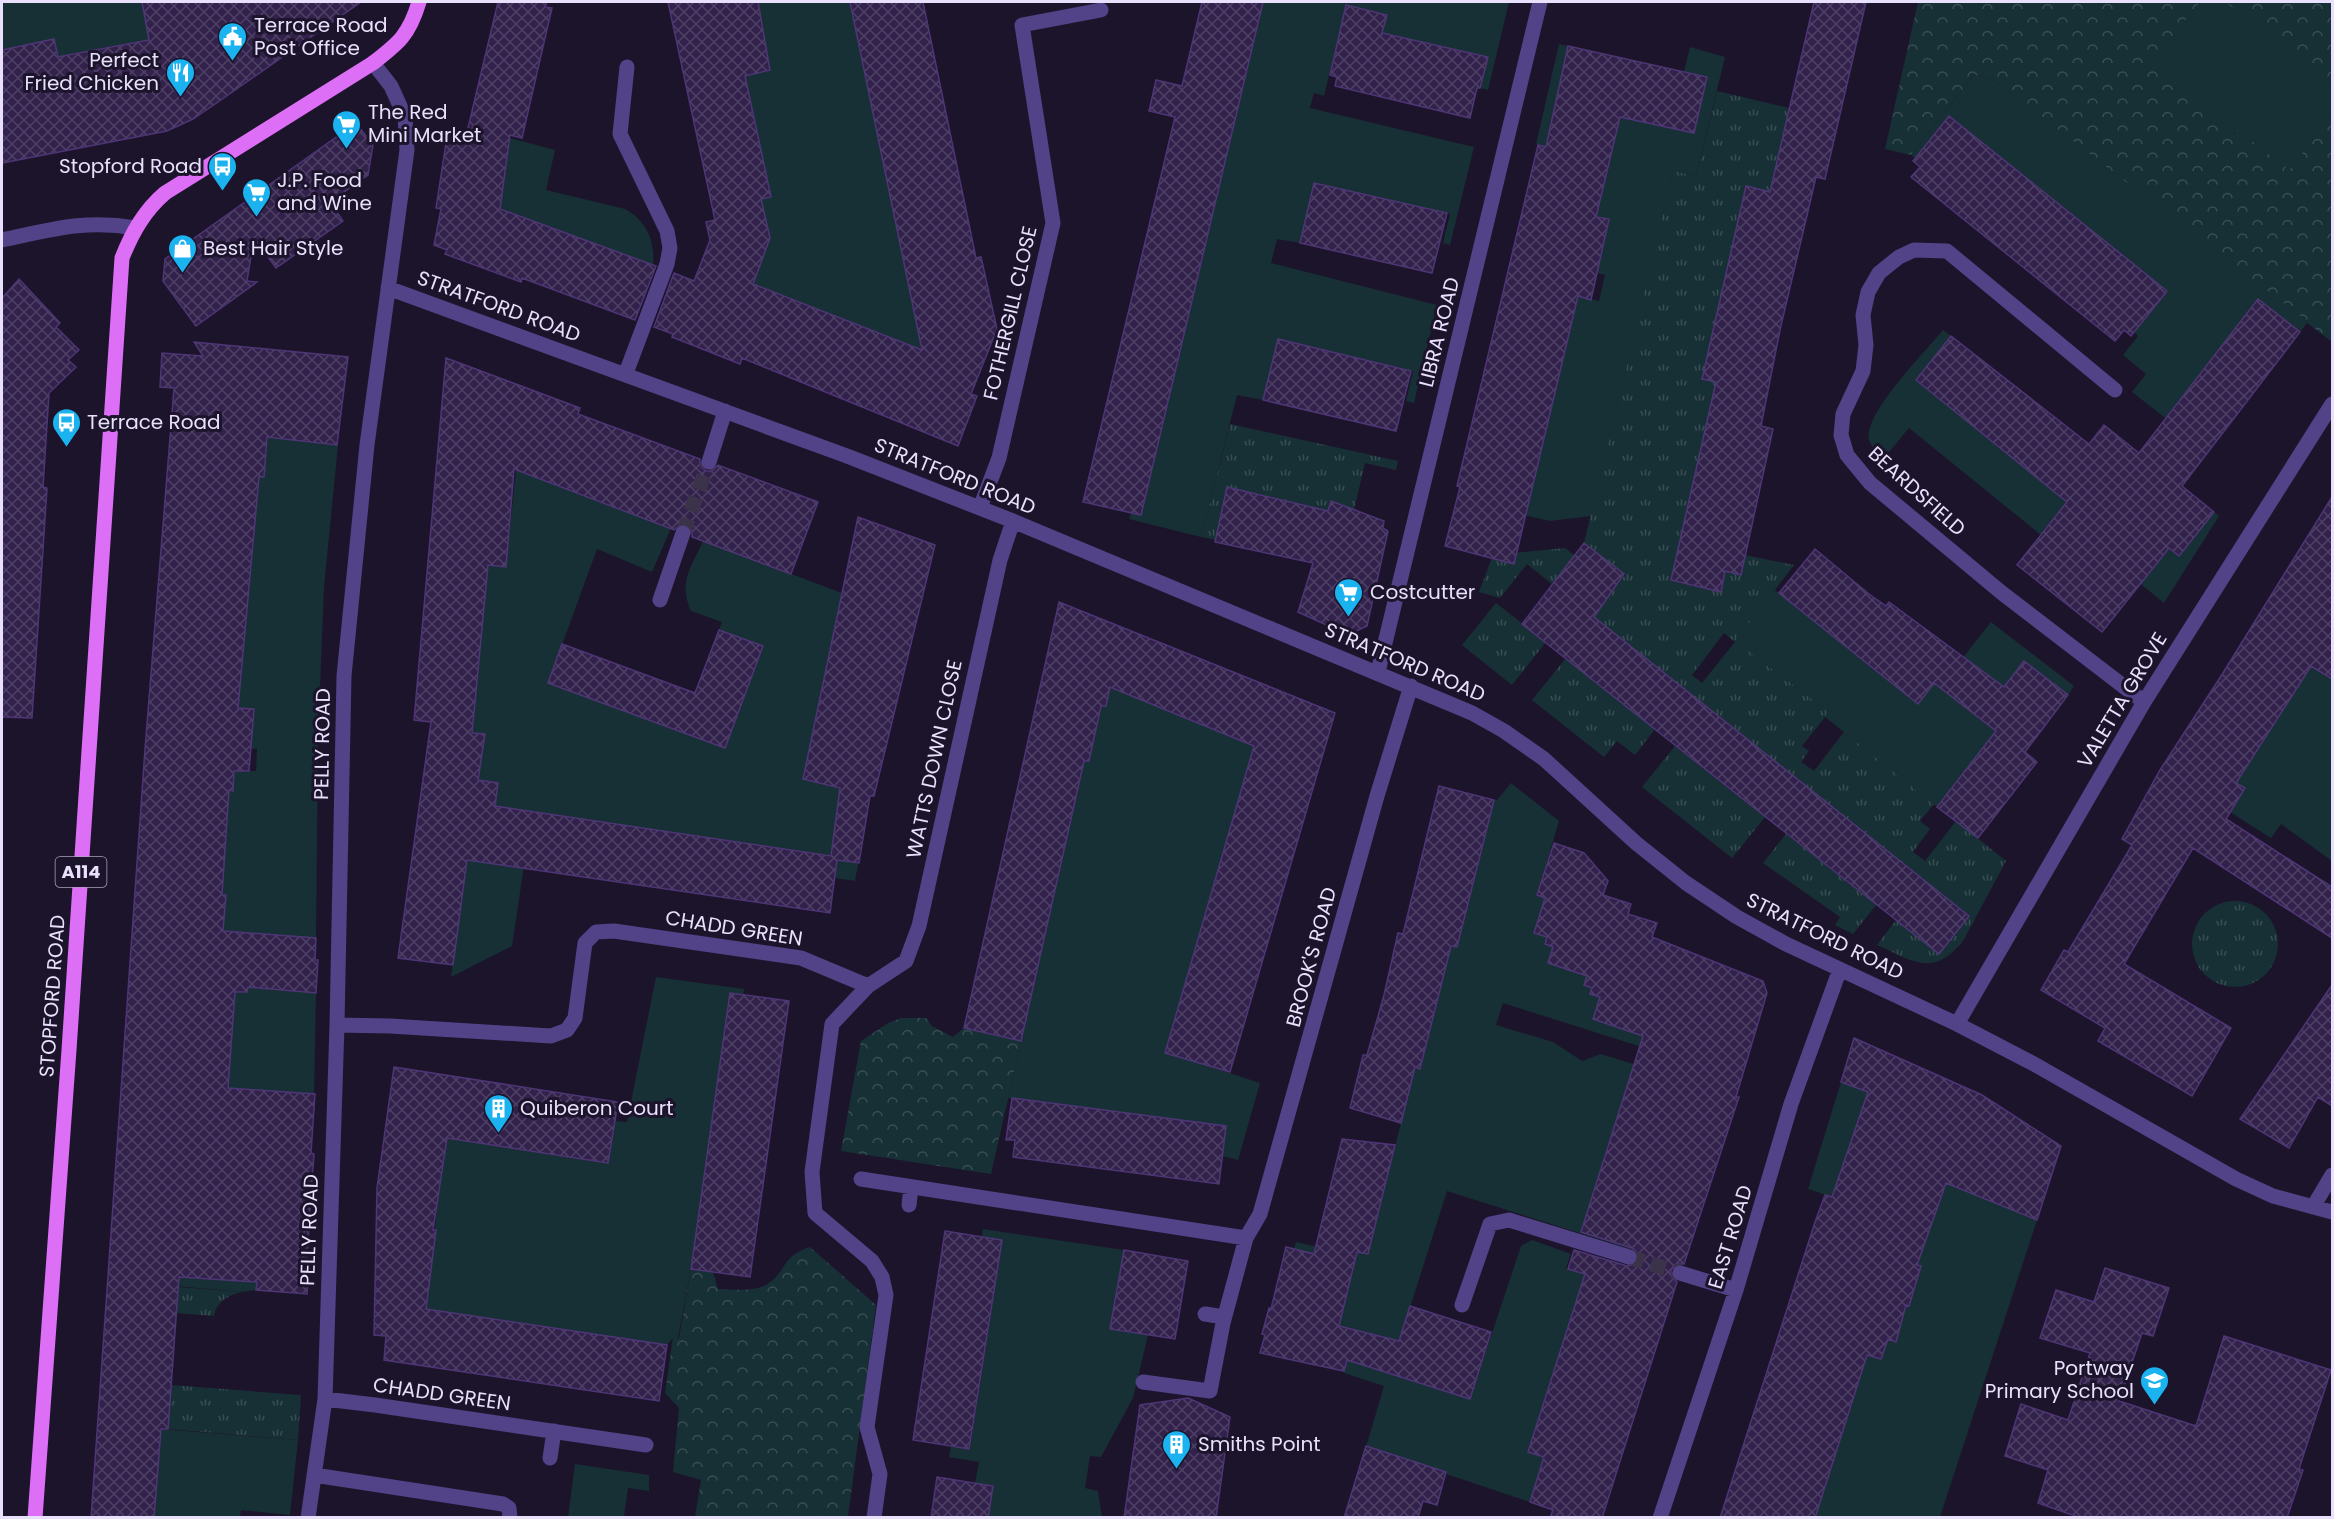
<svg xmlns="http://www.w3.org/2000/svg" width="2334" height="1519" viewBox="0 0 2334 1519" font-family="Poppins,sans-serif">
  <defs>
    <pattern id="grass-tufts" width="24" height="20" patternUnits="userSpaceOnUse" patternTransform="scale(1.5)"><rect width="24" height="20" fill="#173035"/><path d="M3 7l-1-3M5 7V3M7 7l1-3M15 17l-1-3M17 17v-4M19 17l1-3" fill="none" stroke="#394e53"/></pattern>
    <pattern id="park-crowns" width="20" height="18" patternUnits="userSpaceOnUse" patternTransform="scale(1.5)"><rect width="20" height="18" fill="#173035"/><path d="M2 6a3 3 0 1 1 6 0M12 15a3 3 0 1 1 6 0" fill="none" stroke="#394e53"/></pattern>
    <pattern id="building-cross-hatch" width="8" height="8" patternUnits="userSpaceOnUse" patternTransform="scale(1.5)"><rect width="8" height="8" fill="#31214b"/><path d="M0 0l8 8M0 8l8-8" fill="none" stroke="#4f4166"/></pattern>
  </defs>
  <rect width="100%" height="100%" fill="#1c142b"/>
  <path fill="url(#grass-tufts)" fill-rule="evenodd" d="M1717,91l72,17 -13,59 19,30 -49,-11 -10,44 20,5 -54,144 14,3 4,209 5,-20 16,4 4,-20 49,10 -58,76 93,71 -27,34 7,5 -8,11 13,9 30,-39 90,72 -14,17 10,8 -17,23 12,9 31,-40 50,40 -43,80c-30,37 -50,20 -86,4l19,-25 43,34 30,-38 -442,-352 -27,34 -21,-6 14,-37 72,-7 50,39 10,-12 -41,-32 89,-373 23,6zM1724,633l11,9 -33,41 -10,-8z
    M1230,424l168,37 -2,9 -31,-7 -11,47 -23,-9 -3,10 -101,-24 -11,53 -15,-3z
    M1496,603l50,39 -34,43 -50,-40z
    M1566,658l89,71 -20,26 -18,-14 -13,16 -72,-57z
    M1675,746l90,71 -33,41 -90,-71z
    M1786,834l90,71 -23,29 -18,-9 5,-8 -77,-54z
    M2192 944a43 43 0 1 1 86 0a43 43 0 1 1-86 0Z
    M178,1287l64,5c-12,2 -26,10 -28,24l-38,-3z
    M171,1385l130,10 -3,45 -130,-11z"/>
  <path fill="url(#park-crowns)" d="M1918,2h414v340l-340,-263 -18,-4 -63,80 -26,-6z
    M901,1018h25l6,8 21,11 11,-9 57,13 -30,133 -150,-23 20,-110 27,-18z
    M810,1247l66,58 -28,212h-153l6,-37 -28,-8 6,-64 -14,-15 8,-56 6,1 12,-69 22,3 5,17c16,0 38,4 51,-6 19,-14 13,-27 41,-36z"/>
  <path fill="#173035" d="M2,2h140l7,38 -51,9 8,42 -27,-38 -21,4 -4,-17 -31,6 -9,21 -12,3z
    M748,2h102l31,147 47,174 -9,26 -166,-65 17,-46 -6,-28 -49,10 -3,-11 59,-12 -26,-121 25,-6 -5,-22 -10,-16z
    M1263,2h246l-21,88 -8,-2 7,-30 -105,-25 5,-18 -41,-9 -22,90 -10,-3 -4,15 164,39 -24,98 -7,-2 7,-29 -136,-31 -14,60 -23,-4 -6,24 166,42 -23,98 -8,-2 7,-30 -135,-32 -15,61 -26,-5 -36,142 -72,-18 2,-6 9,2z
    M2200,2h25l107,84v29l-43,55 -137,-108z
    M1559,44l9,2 57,72 69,15 13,-56 -23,-5 6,-25 35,10 -29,119 -23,-5 -82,345 -41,5 -30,-7 7,-5 51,-213 21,5 6,-26 -21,-5 25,-50 -13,-3 13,-55 -73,-18z
    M1974,75l18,4 316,243 -8,10 -42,-33 -89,114 17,21 -54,-42 14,-18 -23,-19 15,-19 -189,-220 -34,42 -4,-3z
    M510,138l45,12 -9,40 79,19c22,12 30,32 28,56l-153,-57z
    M1943,330l8,6 -35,44 82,65 71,24 110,87 35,-44 5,4 -55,87 -107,-87 -16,19 -132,-107 -25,30c-6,-5 -13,-11 -15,-18 -6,-26 57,-89 74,-110z
    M270,395l32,2 -2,21 39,4 1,5 -30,-3 -2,17 30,4 -14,142 -6,151 -2,200 -34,-2 -5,53 39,4 -2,101 -31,-1 -2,24h-9l-2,33h-9l-3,47 53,4 -2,61 -50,-4 -3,32 -14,2 -78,-7 1,-9 38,2 3,-46 -37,-3 2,-16 60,3 1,-19 -17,-2 1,-24 -49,-4 1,-19 -47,-4v-2l95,7 4,-58 -49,-4 1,-14 49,3 2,-23h7l2,-24 -56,-4 1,-16 46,3 1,-21 23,1 2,-25 -70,-5 1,-8 41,3 2,-24 -41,-3 1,-16 41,2 2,-20 -19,-1 2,-25 -20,-2 1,-8 34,3 4,-53 -38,-2 2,-20 40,2 2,-19h22l1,-22 -64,-4 2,-20 57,3 2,-19 -16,-1 16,-171 -17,-1 1,-20 -22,-2 3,-40 45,3 4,-43 -45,-4 1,-19 44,3z
    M516,470l155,58 -19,44 -55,-23 -49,134 177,65 38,-101 -44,-17 3,-8 -31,-11c-13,-30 0,-43 12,-70l139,52 -38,186 67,17 -3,11 -30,-4 -3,19 30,4 -10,55 -20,-3 3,-21 -306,-45 -20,134 -61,31 21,-149 26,-45 -20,-3 7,-46 -13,-1 16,-168 18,1z
    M1775,590l60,47 108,46 48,-61 83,64 -6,9 -44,-34 -28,70 -59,76 -112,-90 4,-5 -94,-71z
    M2311,665l16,11 5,-8v193l-51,-37 -10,14 -41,-26 15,-24 -12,-6z
    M1110,687l144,59 -89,306 95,31 -22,77 -16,-4 4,-30 -218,-28 76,-337h5l12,-55h5z
    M1511,783l48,38 -22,74 8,3 -11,35 62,15 -12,37 8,3 -2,6 10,3 -7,22 18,6 14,-42 64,79 -186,-59 -7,22 57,17 29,19 19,-7 87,27 -54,11 -8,-2 -5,16 14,40 -25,-8 -8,24 25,8 11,77 -2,4 -189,-60 -58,183 81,25 51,-153 11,-6 39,14 -5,14 19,6 -18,55 40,13 -6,20 -40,-14 -33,104 39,13 -37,37 -164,-55 18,-61 -40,-13 10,-43 -15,-4 8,-30 3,-33 -56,-14 2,-7 22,5 1,-5 49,12 47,-187 6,1 30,-122h6l37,-146h3z
    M656,977l88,12 -1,6 -13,-1 -39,275 -13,69h-5l-6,7 -241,-36 3,-21 -54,-7 1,-39 57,9 5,-55 9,-58 168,-17 12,1z
    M1841,1082l27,10 -20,57 20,9 6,-21 163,83 -97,297h-125l27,-84 -20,-92 59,18 7,-20 8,3 -56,-58 69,21 12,-39 -67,-21 69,4 7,-20 -122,-40z
    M983,1229l141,21 -14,78 38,7 -15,63 -32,59 -11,-1 -5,32 13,3 4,26h-114l5,-31 -18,-3 4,-21 -30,-5 2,-11 19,2 32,-207 -20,-4z
    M161,1429l137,11 -8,75 -49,-5 -1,7 -86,1z
    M575,1464l74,11v16l-21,-3 -4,29h-56z"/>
  <path fill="url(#building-cross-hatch)" stroke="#4e3575" stroke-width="1.5" d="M142,2h219l-143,100 -25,17 -26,12 -165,32v-113l52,-11 4,18 91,-17z
    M498,2h49l-2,5 7,1 -30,130 -12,-3 -10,74 156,57 -21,54 -113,-42 -1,4 -76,-28 2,-4 -13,-5 7,-36 -5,-1 12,-78 19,2z
    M668,2h90l12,68 -25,6 26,121 -10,2 9,39 -17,46 169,66 -72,-348h73l53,256 5,-1 16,72 -26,65 6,2 -19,50 -216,-88 -2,6 -68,-27 1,-3 -19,-7 20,-54 20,8 16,-41 -4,-18 9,-2z
    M1202,2h61l-122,513 -58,-13 92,-385 -26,-6 7,-31 26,6z
    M1814,2h52l-41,177 -9,-2 -36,153 -19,96 12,3 -32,146 -16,-4 -4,21 -50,-12 45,-198 -14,-3 44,-193 24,6z
    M1346,5l41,10 -5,18 106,24 -8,31h-3l-7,30 -135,-32 2,-9 -7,-2z
    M1568,46l139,31 -13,56 -74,-16 -24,100 13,2 -18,81 -13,-4 -64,268 -69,-18 15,-59 -3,-1 81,-341 8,2z
    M1949,116l218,175 -36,45 -7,-6 -9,11 -204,-164 9,-10 -7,-6z
    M356,123l17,22 -5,30 -38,27 13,19 -67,47 -22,-30 -7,43 10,1 -61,44 -33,-45 2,-22z
    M1314,183l133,30 -15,60 -132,-30z
    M19,279l41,44 -4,4 23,23 -11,10 8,7 -27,26 -6,94 4,1 -15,230 -30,-1v-419z
    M2258,299l42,33 -118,154 32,26 -35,44 -10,-8 -67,84 -85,-67 50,-63 -151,-122 35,-44 138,108 15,-19 35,28z
    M1278,339l133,32 -15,60 -133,-31z
    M194,342l154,15 -11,88 -70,-8 -3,40h-5l-21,231 16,1 -5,62h-15l-1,20 -4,-1 -7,105h4l-3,36 93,7 -1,22h3l-2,33 -68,-6 -1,5h-12l-7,96 87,6 -4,59 3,1 -8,107 3,1 -2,32 -51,-4 1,-8 -78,-5 -11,152h-7l-7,89h-63l54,-769 29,-361 -14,-1 2,-34 41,3z
    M446,358l134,50 -2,6 122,45v6l6,6h6l6,-6 100,37 -27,72 -99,-37v-6l-5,-7h-6l-7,6 -160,-61 -8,98 -18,-2 -16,168 13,1 -7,46 20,3 -3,23 336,50 9,-68 -37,-9 55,-262 77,28 -61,251h-4l-11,67 -22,-3 -7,53 -363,-53 -14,105 -55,-7 33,-236 -17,-2z
    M1227,487l101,24 3,-10 53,20 -1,7 5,3 -21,95 -19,9 -50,-23 15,-49 -98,-21z
    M2332,497v182l-21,-13 -75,117 9,5 -19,31 106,68v51l-139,-90 -69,116 107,64 -39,68 -94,-55 7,-13 -64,-38 23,-40 4,2 64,-107 -10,-6 38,-69 63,-97z
    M1584,543l40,31 -30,43 375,299 -30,38 -417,-330z
    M1815,549l54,45 17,12 3,-4 115,85 20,-26 44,34 -43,57 12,10 -59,76 -41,-31 59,-76 -62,-48 -16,21 -139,-111z
    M1059,602l276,111 -105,359 -65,-19 89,-307 -144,-59 -4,19h-5l-12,55h-5l-63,280 -57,-13z
    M719,630l44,16 -38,102 -177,-65 14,-39 133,49z
    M1439,786l55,14 -37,147 -6,-1 -31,123 -5,-2 -14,56 -51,-15 13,-53h4l17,-60 14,-62 5,1z
    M1554,843l30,10 24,28 -5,14 28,9 -3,10 29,9 -5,14 111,44 4,12 -31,104h3l-55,167h-7l-6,6v6l6,6 -75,236h-52l3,-8 -23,-8 14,-45 -16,-5 57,-178 -17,-5 6,-19 53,16 8,-2 3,-5 -2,-8 -4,-3 -51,-16 62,-196 -50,-17 7,-22 -10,-3 2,-6 -8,-3 3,-9 -39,-13 5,-16 -8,-3 2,-7 -13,-4 11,-35 -8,-3z
    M2332,985v121l-14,-9 -29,51 -49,-29z
    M730,993l59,8 -39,276 -59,-8z
    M1854,1038l128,57 79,51 -24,74 -91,-37 -29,82 4,1 -12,40 -3,-1 -10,37 -8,-3 -7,20 -14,-4 -52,163h-95l95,-296 10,-27 7,2 36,-105 -27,-10z
    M394,1067l224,35 -10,61 -161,-25 -14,92h3l-10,79 241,36 -8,56 -275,-41 2,-24 -12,-1 3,-147z
    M1012,1098l214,28 -7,58 -206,-27 2,-17h-9z
    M1342,1139l53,6 -27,109 -11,-2 -18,74 60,15 11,-35 81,26 -21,67 -123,-39 -3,11 -84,-18 5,-18 -3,-1 7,-26 2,1 15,-62 28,7z
    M945,1231l57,9 -33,209 -56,-9z
    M1124,1250l64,11 -13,78 -65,-10z
    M2105,1268l64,20 -16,48 -11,-3 -23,68 77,25 28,-90 107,34 -32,99 4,1 -16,48h-206l-43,-15 10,-33 -43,-14 16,-52 47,16 22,-67 -50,-15 16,-48 38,12z
    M1188,1398l42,19 -14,101h-92l16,-113z
    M1366,1446l80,26 -9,33 -14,-4 -5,17h-74z
    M937,1477l56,9 -5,32h-57z"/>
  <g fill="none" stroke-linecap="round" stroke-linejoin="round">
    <path stroke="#3b334a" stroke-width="15" stroke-dasharray="15 8" stroke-linecap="butt" d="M683,533l26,-71
      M1629,1257l51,16"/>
    <path stroke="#524287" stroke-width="15" d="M2,240c48,-10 84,-21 133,-12
      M388,288l459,168 166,65 459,192 32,18 40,28 92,84 50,40 51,34 49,27 171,80 77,40 202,115 37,17 59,16
      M626,373l41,-109 3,-16 -3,-17 -47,-97 7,-67
      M2115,390l-168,-139 -33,-1 -15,7 -20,16 -11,19 -5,23 3,30 -3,26 -20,43 -2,21 6,20 23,28 132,110 142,109
      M709,462l16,-51
      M980,508l19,-50 54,-235 -31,-198 79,-15
      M660,600l23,-67
      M1378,672l162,-670
      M1957,1024l187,-322 188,-298
      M337,1025l53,1 161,10 16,-6 8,-12 10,-75 11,-11 18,-1 187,27 67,28
      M861,1179l385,59
      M909,1205l2,-18
      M2313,1207l19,-32
      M1680,1273l56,17
      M1462,1305l28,-81 19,-4 120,37
      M1205,1314l19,3
      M1143,1382l67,9 13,-68 23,-85 14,-24 117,-418 34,-110
      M325,1399l50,6 271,40
      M550,1458l4,-27
      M314,1475l189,29 6,4 1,10
      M308,1518l17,-119 12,-374 7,-349 23,-231 40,-295 -2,-33 -14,-31 -18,-23
      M874,1518l6,-44 -13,-47 19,-132 -4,-18 -10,-16 -57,-48 -3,-41 20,-148 36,-38 38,-25 13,-35 81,-366 13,-39
      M1660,1518l76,-228 55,-186 49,-135"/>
    <path stroke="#dc6ff5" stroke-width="15" d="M35,1518l34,-468 53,-792c10,-25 22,-47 43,-65l208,-130c26,-20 36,-28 46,-61"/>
  </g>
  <defs>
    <symbol id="civic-pin" viewBox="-11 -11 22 30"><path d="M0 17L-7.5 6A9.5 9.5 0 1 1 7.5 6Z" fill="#1ab2ef" stroke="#1c142b"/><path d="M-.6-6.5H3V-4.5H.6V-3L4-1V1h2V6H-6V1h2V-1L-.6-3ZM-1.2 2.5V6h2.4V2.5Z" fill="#fff"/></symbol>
    <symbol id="restaurant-pin" viewBox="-11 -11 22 30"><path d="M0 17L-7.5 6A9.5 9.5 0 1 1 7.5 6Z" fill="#1ab2ef" stroke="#1c142b"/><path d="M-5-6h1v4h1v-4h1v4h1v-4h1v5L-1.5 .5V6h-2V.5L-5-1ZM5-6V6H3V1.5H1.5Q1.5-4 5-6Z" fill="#fff"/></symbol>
    <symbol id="supermarket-pin" viewBox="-11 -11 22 30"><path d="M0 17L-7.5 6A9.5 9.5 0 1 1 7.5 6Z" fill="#1ab2ef" stroke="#1c142b"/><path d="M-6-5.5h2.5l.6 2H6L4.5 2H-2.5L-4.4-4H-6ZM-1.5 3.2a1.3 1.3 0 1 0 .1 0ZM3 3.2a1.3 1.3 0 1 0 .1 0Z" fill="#fff"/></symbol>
    <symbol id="bus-pin" viewBox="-11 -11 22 30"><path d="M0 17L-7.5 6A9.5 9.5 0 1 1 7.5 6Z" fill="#1ab2ef" stroke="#1c142b"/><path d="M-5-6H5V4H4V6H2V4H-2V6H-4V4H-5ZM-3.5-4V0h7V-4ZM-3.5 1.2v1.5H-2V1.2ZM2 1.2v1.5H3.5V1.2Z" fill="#fff"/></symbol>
    <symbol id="shop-pin" viewBox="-11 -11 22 30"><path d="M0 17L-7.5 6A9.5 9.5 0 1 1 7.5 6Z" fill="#1ab2ef" stroke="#1c142b"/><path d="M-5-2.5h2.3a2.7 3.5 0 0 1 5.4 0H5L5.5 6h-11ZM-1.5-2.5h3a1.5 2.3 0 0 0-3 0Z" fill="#fff"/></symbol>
    <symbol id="building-pin" viewBox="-11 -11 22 30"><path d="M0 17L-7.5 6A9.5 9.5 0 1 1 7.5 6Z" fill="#1ab2ef" stroke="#1c142b"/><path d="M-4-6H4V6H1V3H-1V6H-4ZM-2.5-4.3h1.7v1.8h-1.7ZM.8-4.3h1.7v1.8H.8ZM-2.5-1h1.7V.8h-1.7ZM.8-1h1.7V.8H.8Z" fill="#fff"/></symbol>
    <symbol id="school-pin" viewBox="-11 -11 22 30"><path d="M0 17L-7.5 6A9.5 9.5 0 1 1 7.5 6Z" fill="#1ab2ef" stroke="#1c142b"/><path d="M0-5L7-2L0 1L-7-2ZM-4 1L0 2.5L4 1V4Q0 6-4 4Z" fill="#fff"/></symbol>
  </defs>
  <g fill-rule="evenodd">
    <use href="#civic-pin" x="216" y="20" width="33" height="45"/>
    <use href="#restaurant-pin" x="164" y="56" width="33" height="45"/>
    <use href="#supermarket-pin" x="330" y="108" width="33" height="45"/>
    <use href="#bus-pin" x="206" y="150" width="33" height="45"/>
    <use href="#supermarket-pin" x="240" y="176" width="33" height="45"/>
    <use href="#shop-pin" x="166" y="232" width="33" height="45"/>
    <use href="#bus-pin" x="50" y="406" width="33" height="45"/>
    <use href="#supermarket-pin" x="1332" y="576" width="33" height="45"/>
    <use href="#building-pin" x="482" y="1092" width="33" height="45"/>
    <use href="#school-pin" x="2138" y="1364" width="33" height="45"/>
    <use href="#building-pin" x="1160" y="1428" width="33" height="45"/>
  </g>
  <g text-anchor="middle" stroke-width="6" stroke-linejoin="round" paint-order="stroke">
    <rect fill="#1c142b" stroke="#aca3be" stroke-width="1.5" x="55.5" y="857" width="51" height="30" rx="4.5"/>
    <g font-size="18" font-weight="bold" fill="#e9e0fd">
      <text x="81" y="878">A114</text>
    </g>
    <g font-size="20" fill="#e9e0fd" stroke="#1c142b" text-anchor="start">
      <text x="254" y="32">Terrace Road<tspan x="254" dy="23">Post Office</tspan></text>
      <text x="159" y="67" text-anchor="end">Perfect<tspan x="159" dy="23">Fried Chicken</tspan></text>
      <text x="368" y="119">The Red<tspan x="368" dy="23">Mini Market</tspan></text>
      <text x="202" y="173" text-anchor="end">Stopford Road</text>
      <text x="277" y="187">J.P. Food<tspan x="277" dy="23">and Wine</tspan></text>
      <text x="203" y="255">Best Hair Style</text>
      <text x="87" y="429">Terrace Road</text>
      <text x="1370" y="599">Costcutter</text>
      <text x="520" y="1115">Quiberon Court</text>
      <text x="2134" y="1375" text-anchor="end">Portway<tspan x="2134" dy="23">Primary School</tspan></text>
      <text x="1198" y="1451">Smiths Point</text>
    </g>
    <g font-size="20" fill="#e9e0fd" stroke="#1c142b">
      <text transform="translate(499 306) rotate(20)" y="7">STRATFORD ROAD</text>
      <text transform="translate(1010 313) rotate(-77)" y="7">FOTHERGILL CLOSE</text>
      <text transform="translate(1439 332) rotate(-76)" y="7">LIBRA ROAD</text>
      <text transform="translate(955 476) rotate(22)" y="7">STRATFORD ROAD</text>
      <text transform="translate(1917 491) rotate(42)" y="7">BEARDSFIELD</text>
      <text transform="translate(1405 662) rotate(23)" y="7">STRATFORD ROAD</text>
      <text transform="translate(2122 700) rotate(-59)" y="7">VALETTA GROVE</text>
      <text transform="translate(322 744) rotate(-89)" y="7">PELLY ROAD</text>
      <text transform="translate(934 759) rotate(-78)" y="7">WATTS DOWN CLOSE</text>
      <text transform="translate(734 928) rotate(9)" y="7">CHADD GREEN</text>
      <text transform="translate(1825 936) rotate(26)" y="7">STRATFORD ROAD</text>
      <text transform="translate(1311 957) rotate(-75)" y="7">BROOK'S ROAD</text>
      <text transform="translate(52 996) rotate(-86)" y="7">STOPFORD ROAD</text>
      <text transform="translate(309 1230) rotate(-88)" y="7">PELLY ROAD</text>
      <text transform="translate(1730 1237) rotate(-73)" y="7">EAST ROAD</text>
      <text transform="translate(442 1394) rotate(8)" y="7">CHADD GREEN</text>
    </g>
  </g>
  <rect width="2334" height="1519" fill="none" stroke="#e9e0fd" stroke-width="6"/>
</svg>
